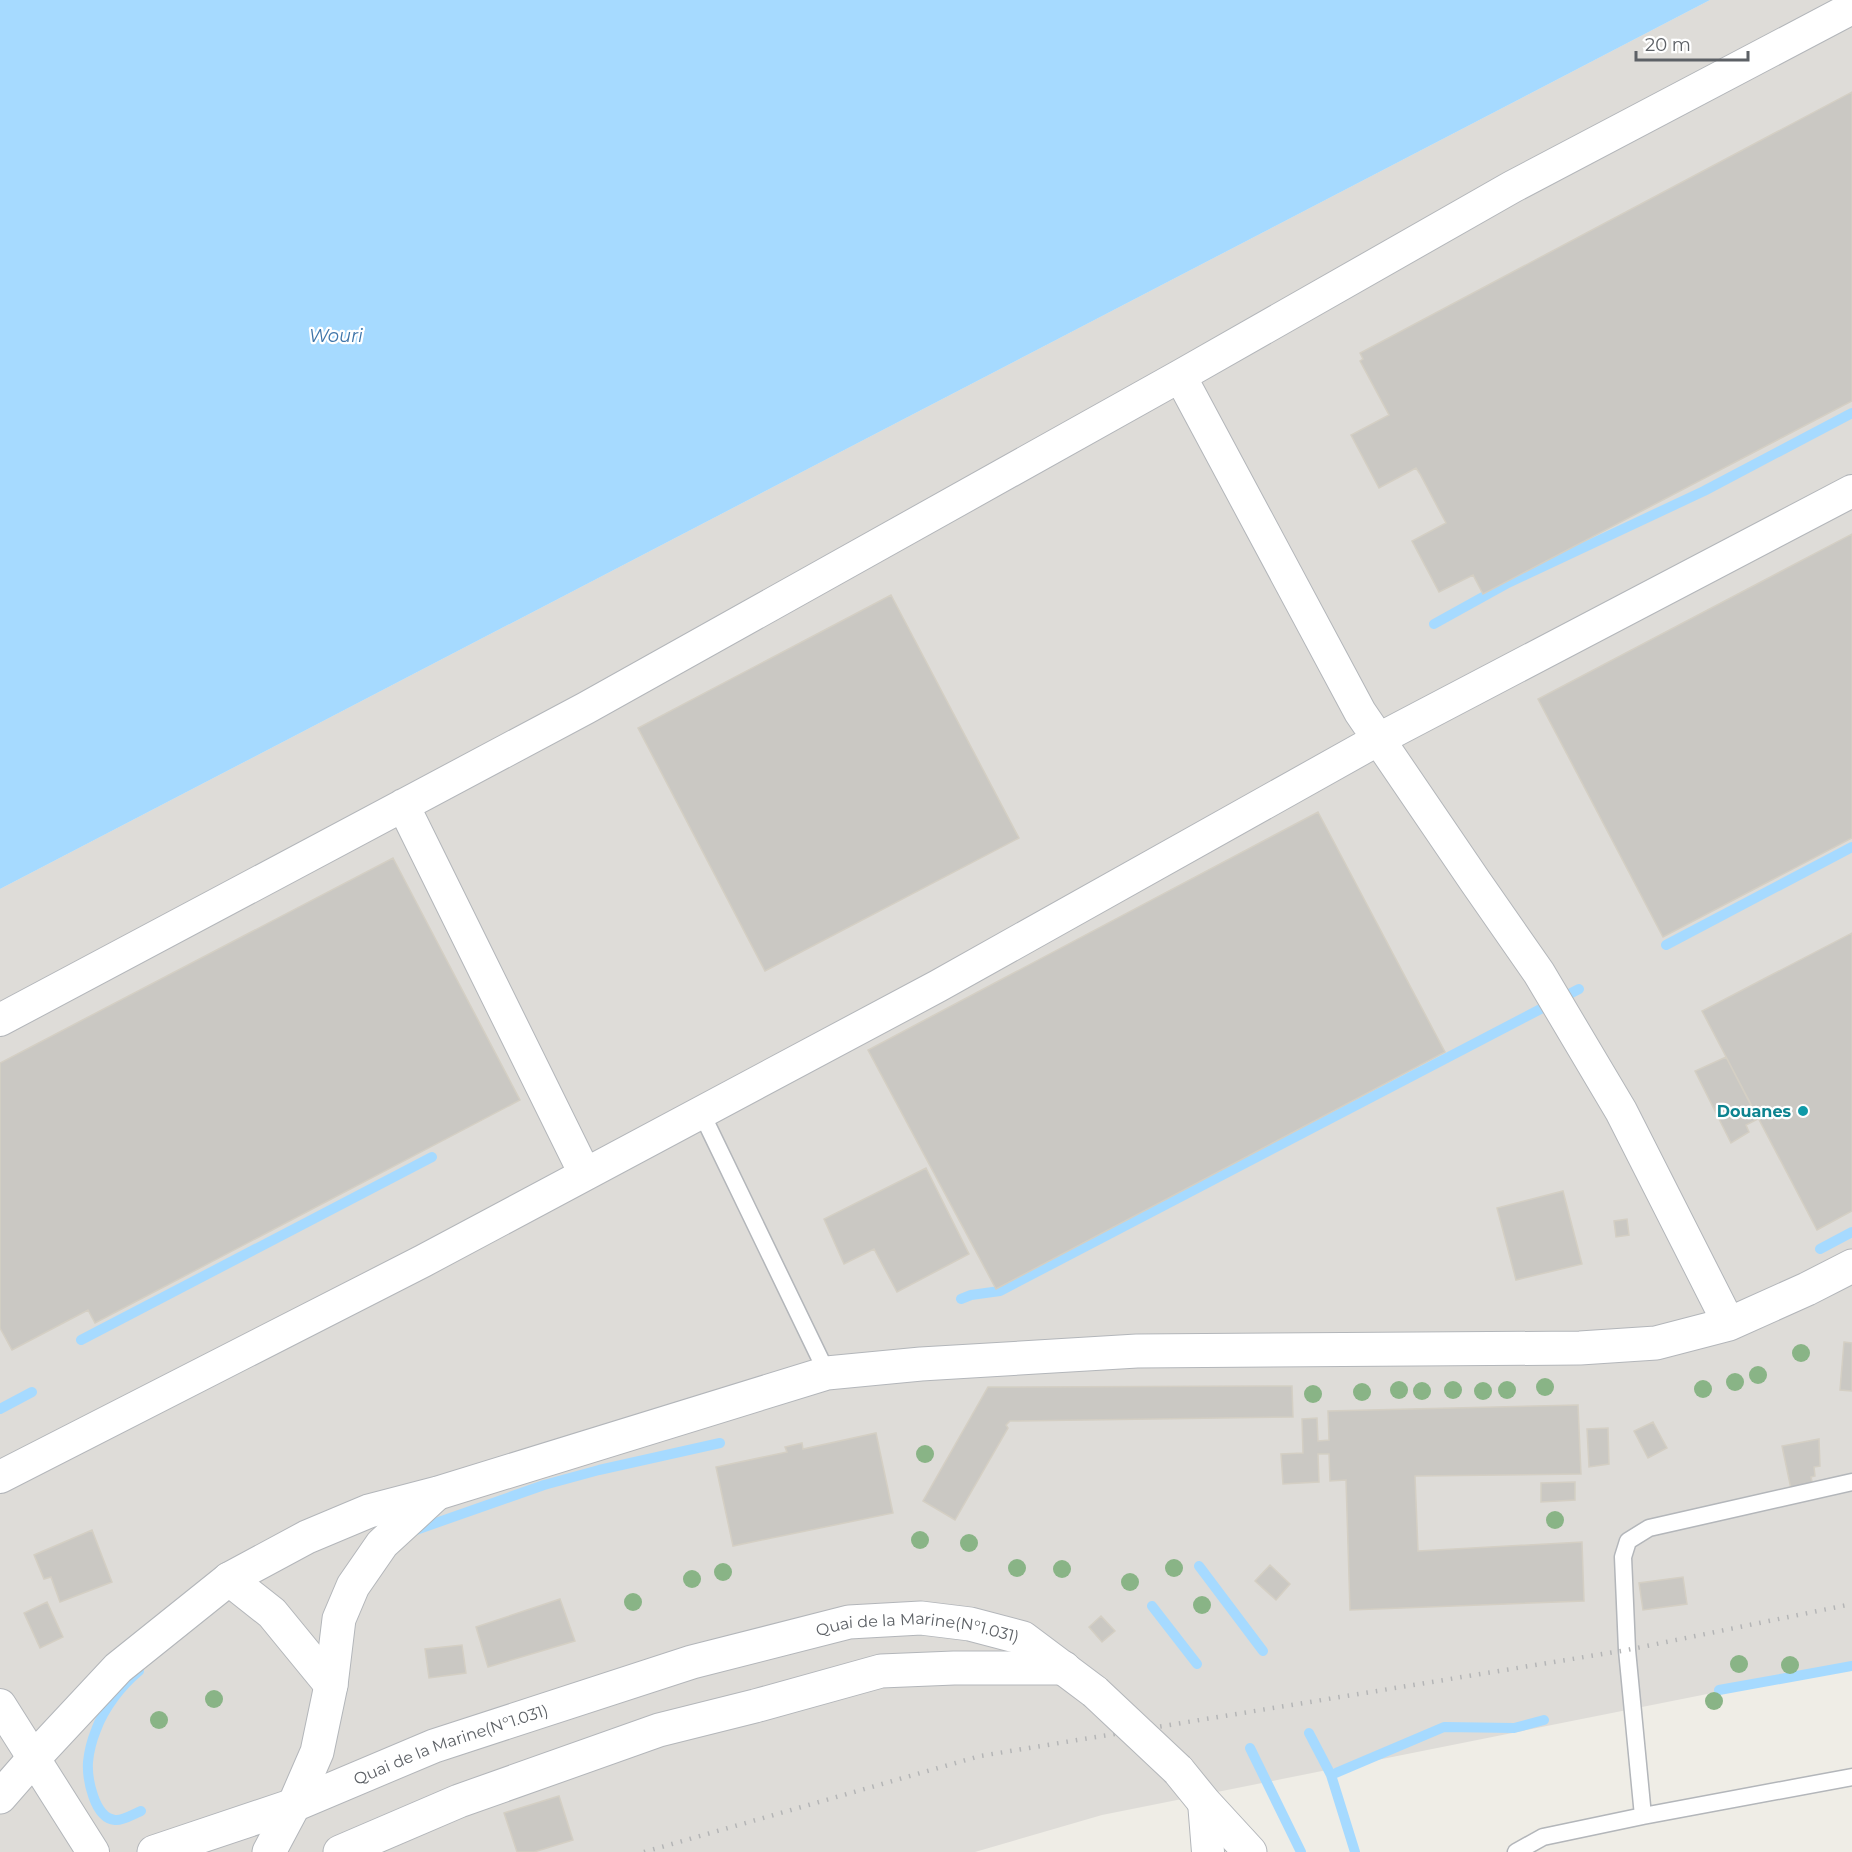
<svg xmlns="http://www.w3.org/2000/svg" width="1852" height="1852" viewBox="0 0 1852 1852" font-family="Montserrat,sans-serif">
  <rect width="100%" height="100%" fill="#efede6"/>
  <path fill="#dedcd8" d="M1710,0h142v1665l-750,150 -127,37h-975v-963z"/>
  <path fill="#a6daff" d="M0,0h1710l-1710,889z"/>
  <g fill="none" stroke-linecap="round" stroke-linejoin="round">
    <path stroke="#a6daff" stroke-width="10" d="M1434,624l74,-41 196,-92 148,-78
      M1666,945l186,-98
      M1820,1249l32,-17
      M961,1299l10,-4 29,-4 579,-302
      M81,1340l351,-183
      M0,1409l32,-17
      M413,1531l131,-46 55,-15 121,-27
      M1199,1566l64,85
      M1152,1606l45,58
      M139,1671c-18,15 -35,37 -43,59 -4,10 -7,21 -8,32 -1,16 6,56 27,58 8,1 18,-6 26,-9
      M1719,1690l133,-24
      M1309,1733l22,42 24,77
      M1250,1748l51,104
      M1331,1775l113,-48 70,1 30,-8"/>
  </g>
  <path fill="#cac8c3" stroke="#d4cfc4" stroke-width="1.5" d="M1852,92v309l-369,193 -10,-19 -34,17 -27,-51 34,-18 -26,-49 -4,-6 -37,20 -28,-53 38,-20 -29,-54 3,-2 -3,-6z
    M1852,534v304l-189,99 -125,-238z
    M891,595l128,243 -254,133 -127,-243z
    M1318,812l127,240 -449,237 -128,-239z
    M393,858l127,242 -425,223 -7,-13 -76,40 -12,-22v-265z
    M1852,933v278l-35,19 -115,-219z
    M1726,1057l32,62 -12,6 3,7 -18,11 -36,-72z
    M926,1168l43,86 -72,38 -23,-43 -30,15 -20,-45z
    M1563,1191l19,73 -66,16 -19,-72z
    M1627,1219l2,16 -13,2 -2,-16z
    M1844,1342l8,1v48l-12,-1z
    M1292,1386l1,31 -283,4 -4,4 2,3 -53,92 -32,-19 65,-114z
    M1578,1405l3,69 -166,2 3,75 164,-9 2,59 -234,9 -4,-130 -16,1 -1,-27h-11l1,28 -36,2 -2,-30 22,-1 -1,-34 15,-1 1,23 11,-1 -1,-29z
    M1653,1422l14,26 -19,10 -14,-27z
    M1608,1428l1,36 -20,3 -2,-38z
    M876,1433l17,80 -160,33 -17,-79 71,-15 -2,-5 17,-4 1,6z
    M1819,1439l1,27 -6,1 1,9 -4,1 2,9 -22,3 -9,-43z
    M1575,1482v18l-34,2v-19z
    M92,1530l20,52 -52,20 -9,-25 -7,2 -10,-24z
    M1270,1565l20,19 -14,16 -21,-19z
    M1683,1577l4,27 -44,6 -4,-27z
    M560,1599l15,42 -87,26 -12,-40z
    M47,1602l16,35 -23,11 -16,-35z
    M1101,1616l14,15 -13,11 -13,-15z
    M462,1645l4,28 -37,5 -4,-29z
    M559,1796l14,44 -39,12h-17l-13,-39z"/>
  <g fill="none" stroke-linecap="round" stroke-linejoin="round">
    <defs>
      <path id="service" d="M701,1112l126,261
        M1643,1816l-16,-166 -4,-93 5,-16 21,-13 203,-46
        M1516,1852l27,-15 100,-21 209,-39"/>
      <path id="minor" d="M1180,376l180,336 115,169 64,92 82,138 108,213
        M403,805l182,369
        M0,1020l586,-312 594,-332 332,-189 340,-179
        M0,1477l423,-216 515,-275 441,-247 473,-248
        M0,1705l93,147
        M1204,1802l4,50"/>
      <g id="tertiary">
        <path d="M229,1579l43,34 59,72"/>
        <path d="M1178,1770l26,32 46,50"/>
        <path d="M0,1797l34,-39 84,-90 111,-89 78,-42 62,-26 69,-18 389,-120 94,-9 216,-13 443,-3 76,-5 73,-19 78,-35 45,-23"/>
        <path id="s1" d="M154,1852l140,-47 140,-59 258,-84 157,-40 72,-4 49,6 53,14 72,54"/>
        <path d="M269,1852l25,-47 23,-53 14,-67 8,-66 14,-33 29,-42 52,-48"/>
        <path d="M340,1852l119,-51 200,-71 96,-24 126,-35 73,-3h110"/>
      </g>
    </defs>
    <use href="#service" stroke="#b3b6ba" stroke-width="19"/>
    <use href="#minor" stroke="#b3b6ba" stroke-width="34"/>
    <use href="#tertiary" stroke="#b3b6ba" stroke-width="35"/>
    <use href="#service" stroke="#fff" stroke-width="16"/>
    <use href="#minor" stroke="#fff" stroke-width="32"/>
    <use href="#tertiary" stroke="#fff" stroke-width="33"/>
    <path stroke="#b4b5b6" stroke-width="4.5" stroke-dasharray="1.5 8" stroke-linecap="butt" d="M644,1852l336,-96 647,-106 225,-46"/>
    <defs>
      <path id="tertiary-bridge" d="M1095,1692l83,78"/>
    </defs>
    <use href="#tertiary-bridge" stroke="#b3b6ba" stroke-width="35" stroke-linecap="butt"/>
    <use href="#tertiary-bridge" stroke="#fff" stroke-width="33"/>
  </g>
  <g fill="#89b486">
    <circle cx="1801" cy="1353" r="9"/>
    <circle cx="1758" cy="1375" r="9"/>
    <circle cx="1735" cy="1382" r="9"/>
    <circle cx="1545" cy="1387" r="9"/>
    <circle cx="1703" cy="1389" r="9"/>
    <circle cx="1399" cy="1390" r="9"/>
    <circle cx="1453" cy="1390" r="9"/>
    <circle cx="1507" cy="1390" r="9"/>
    <circle cx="1422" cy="1391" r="9"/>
    <circle cx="1483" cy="1391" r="9"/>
    <circle cx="1362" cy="1392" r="9"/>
    <circle cx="1313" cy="1394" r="9"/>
    <circle cx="925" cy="1454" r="9"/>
    <circle cx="1555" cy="1520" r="9"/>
    <circle cx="920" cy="1540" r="9"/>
    <circle cx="969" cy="1543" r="9"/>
    <circle cx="1017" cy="1568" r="9"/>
    <circle cx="1174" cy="1568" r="9"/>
    <circle cx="1062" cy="1569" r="9"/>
    <circle cx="723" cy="1572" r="9"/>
    <circle cx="692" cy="1579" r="9"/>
    <circle cx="1130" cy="1582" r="9"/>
    <circle cx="633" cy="1602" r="9"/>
    <circle cx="1202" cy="1605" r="9"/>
    <circle cx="1739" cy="1664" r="9"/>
    <circle cx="1790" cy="1665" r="9"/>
    <circle cx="214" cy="1699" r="9"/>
    <circle cx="1714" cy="1701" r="9"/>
    <circle cx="159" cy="1720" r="9"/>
  </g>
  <circle fill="#0f9aa8" stroke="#fff" stroke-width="2" cx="1803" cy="1111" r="6"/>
  <g text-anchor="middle" stroke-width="4.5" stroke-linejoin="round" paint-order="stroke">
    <g font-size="16" font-weight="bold" fill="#0d838f" stroke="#fff" text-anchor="end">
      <text x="1791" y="1117">Douanes</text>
    </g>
    <g font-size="16" fill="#5d6166" stroke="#fff">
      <text dy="6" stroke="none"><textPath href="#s1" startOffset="802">Quai de la Marine(N°1.031)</textPath></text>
      <text dy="6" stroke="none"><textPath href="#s1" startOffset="316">Quai de la Marine(N°1.031)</textPath></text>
    </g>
    <g font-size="18" font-style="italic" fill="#3f75a9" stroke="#fff">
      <text x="336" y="342">Wouri</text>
    </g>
  </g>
  <path d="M1636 51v9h112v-9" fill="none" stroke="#5d6166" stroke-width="3"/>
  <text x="1645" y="51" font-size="18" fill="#5d6166" stroke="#ffffff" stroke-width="4.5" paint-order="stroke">20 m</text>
</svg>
